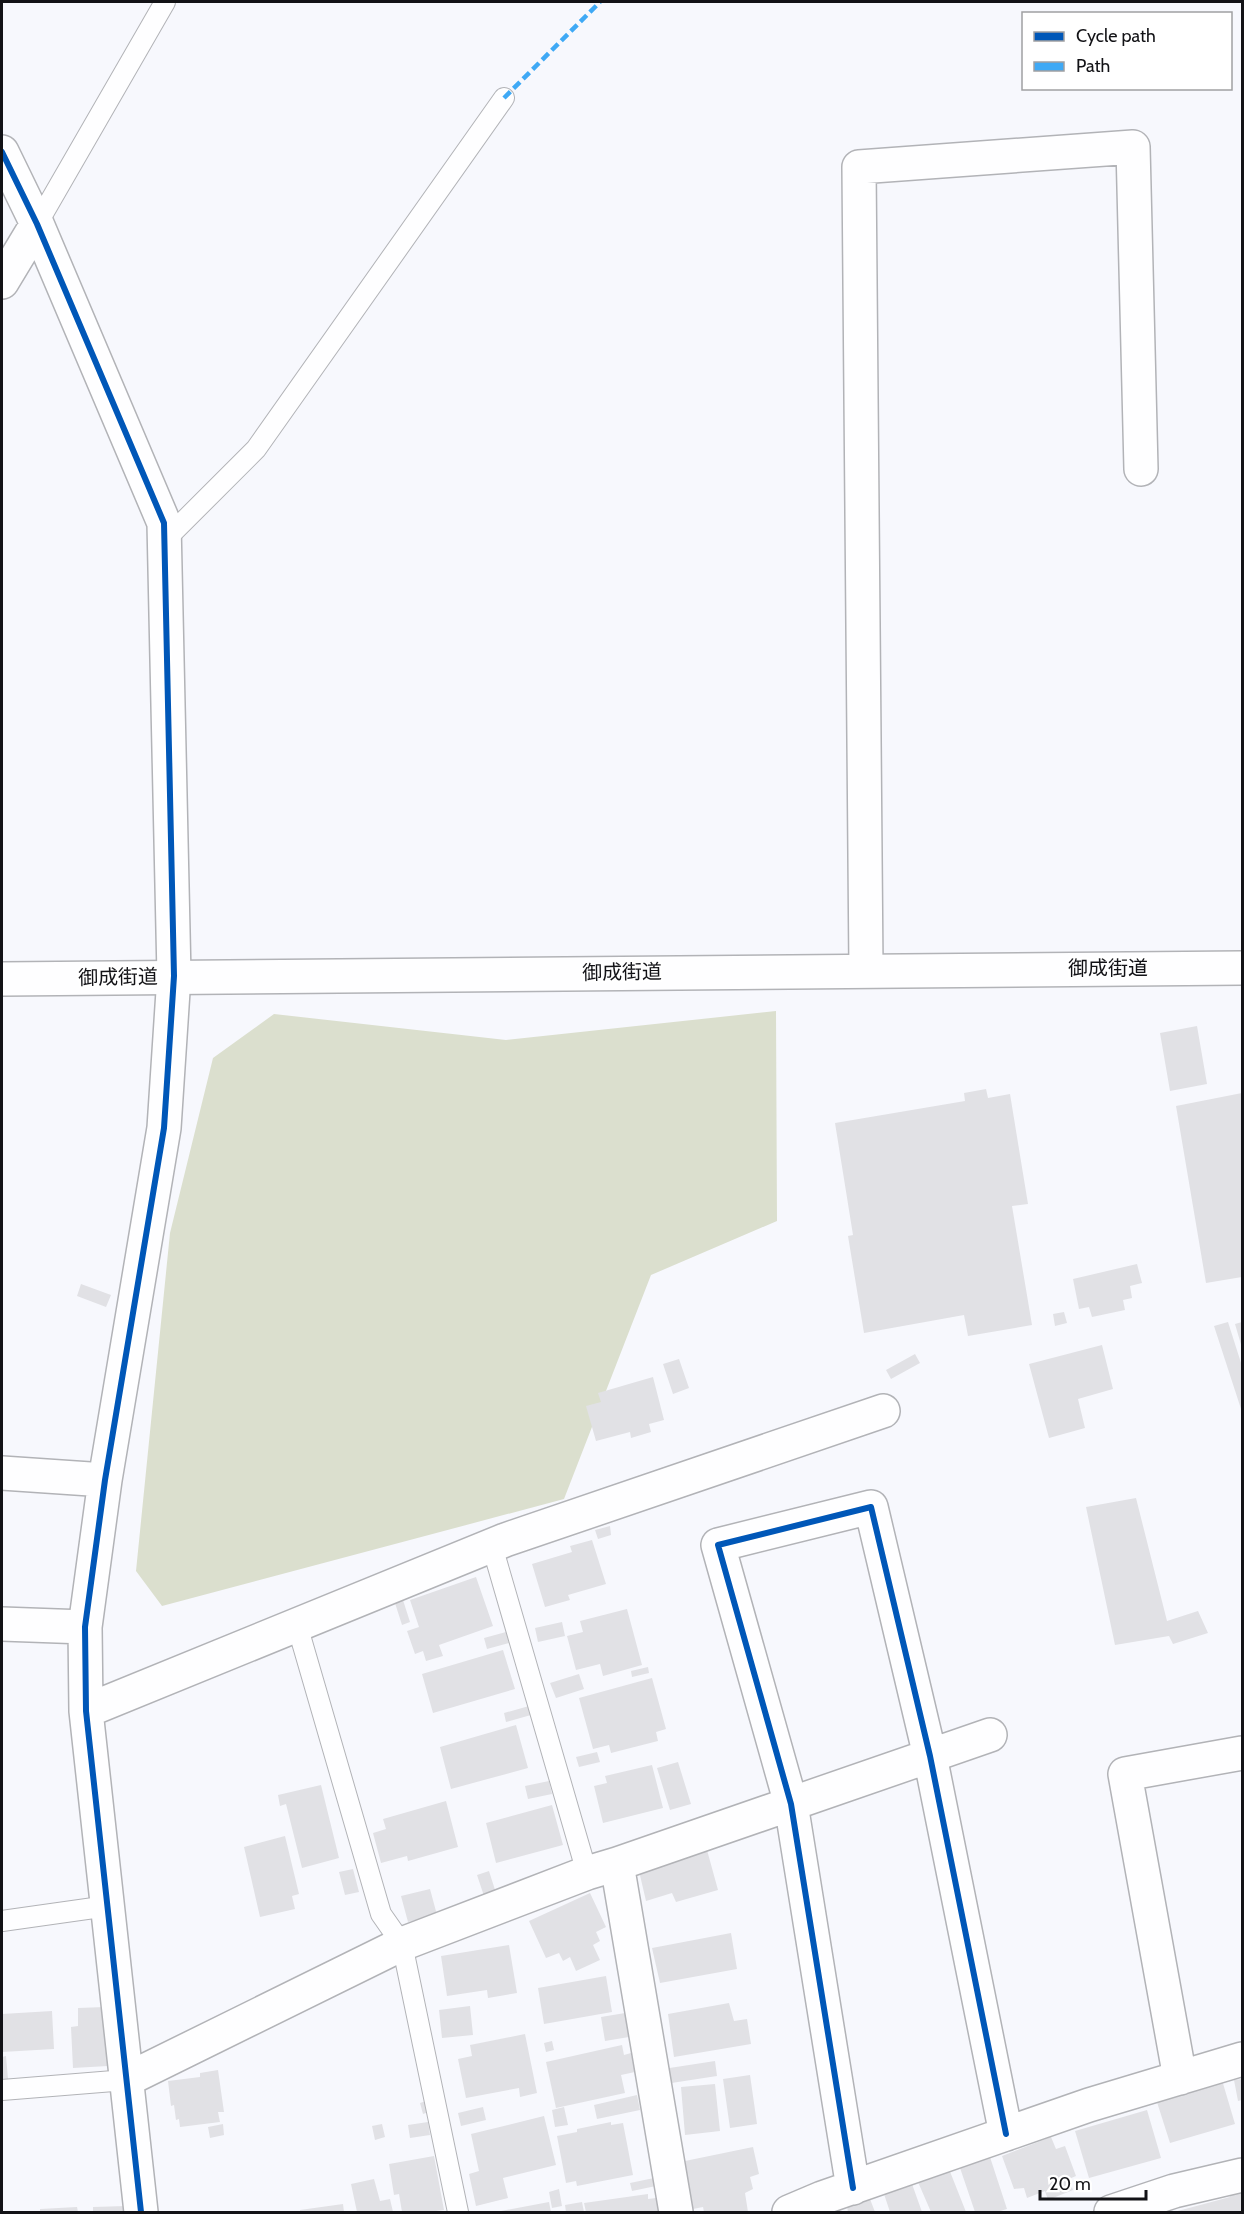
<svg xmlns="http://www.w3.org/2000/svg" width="1244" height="2214" viewBox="0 0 1244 2214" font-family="Cabin,'Noto Sans JP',sans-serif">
  <rect width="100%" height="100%" fill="#f7f8fd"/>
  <path fill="#dbdfce" d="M776,1011l1,210 -126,54 -87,224 -402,107 -26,-35 34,-338 43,-175 61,-44 232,26z"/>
  <path fill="#e1e1e5" d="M1197,1026l10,58 -37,7 -10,-58z
    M986,1089l2,9 22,-4 18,110 -16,2 20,119 -64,11 -4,-21 -100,18 -16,-97 5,-1 -18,-112 130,-22 -1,-8z
    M1242,1093v184l-36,6 -30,-177z
    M1137,1264l5,19 -12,3 2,12 -9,2 2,10 -33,7 -3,-10 -10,2 -6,-30z
    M81,1284l30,11 -5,12 -29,-11z
    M1064,1312l3,11 -12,3 -2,-12z
    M1228,1322l14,44v46l-28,-86z
    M1242,1322v26l-7,-24z
    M1102,1345l11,44 -35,10 7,29 -36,10 -20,-74z
    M915,1354l5,9 -29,16 -5,-9z
    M679,1359l10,29 -16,6 -10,-30z
    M653,1377l11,43 -15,4 2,8 -20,6 -1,-6 -34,9 -10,-35 15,-4 -3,-9z
    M1136,1498l31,123 31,-10 10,22 -35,11 -4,-8 -54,9 -29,-138z
    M610,1526l1,9 -13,4 -3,-9z
    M592,1540l14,44 -38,11 2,5 -25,7 -13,-43 40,-12 -2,-6z
    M476,1577l17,49 -54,19 4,11 -17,5 -3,-10 -8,3 -8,-23 12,-4 -9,-27z
    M403,1600l7,22 -8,3 -7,-22z
    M627,1609l15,56 -39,11 -3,-12 -24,6 -9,-34 16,-4 -3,-11z
    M562,1622l3,14 -27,6 -3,-14z
    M506,1632l3,11 -22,6 -3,-11z
    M503,1650l12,39 -82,24 -11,-39z
    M648,1667l1,6 -17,4 -1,-6z
    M579,1674l5,15 -28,9 -6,-15z
    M652,1678l14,51 -10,3 2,9 -47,12 -2,-8 -16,4 -14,-51z
    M529,1706l2,9 -25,7 -2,-9z
    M516,1725l12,43 -77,21 -11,-42z
    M597,1752l3,10 -21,5 -3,-10z
    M678,1762l13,42 -21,6 -13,-42z
    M652,1765l11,43 -60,15 -9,-37 13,-3 -2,-7z
    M549,1781l3,13 -24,5 -3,-13z
    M321,1785l18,73 -37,10 -16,-64 -6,2 -2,-11z
    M446,1801l12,46 -50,14 -1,-5 -26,7 -8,-30 13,-4 -3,-10z
    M552,1805l11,40 -67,18 -10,-40z
    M285,1836l14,58 -7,2 3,13 -35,8 -16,-70z
    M707,1850l11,40 -42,12 -4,-9 -26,8 -7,-30z
    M353,1869l6,23 -14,3 -6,-23z
    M489,1871l7,22 -12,3 -7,-21z
    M430,1889l7,26 -29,7 -7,-26z
    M590,1893l16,34 -10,5 4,9 -7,4 7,15 -24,11 -6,-14 -7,4 -4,-8 -13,5 -17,-37z
    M731,1933l6,36 -77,14 -8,-35z
    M509,1945l8,48 -29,5 -1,-8 -40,6 -6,-40z
    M606,1976l6,36 -68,12 -6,-36z
    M729,2003l5,18 13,-2 4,25 -77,13 -6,-43z
    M470,2006l3,29 -31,3 -3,-28z
    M105,2007l3,59 -35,2 -2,-41 7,-1v-18z
    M52,2011l2,38 -52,3v-38z
    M625,2013l4,24 -24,4 -4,-24z
    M525,2034l12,59 -17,4 -1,-9 -53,10 -8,-39 14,-3 -2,-11z
    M552,2041l2,9 -8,2 -2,-9z
    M622,2045l2,10 7,-2 4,19 -14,3 4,18 -69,15 -10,-46z
    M6,2056l2,23h-6v-22z
    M715,2061l2,15 -52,8 -2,-15z
    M218,2070l6,42h-6l2,10 -40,5 -1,-8 -3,1 -2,-15 -3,1 -3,-25 32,-4v-4z
    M750,2075l7,49 -27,4 -7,-49z
    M1242,2079v21l-4,1 -4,-21z
    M1222,2080l13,44 -65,19 -14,-44z
    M715,2084l5,47 -35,4 -4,-48z
    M637,2095l3,15 -43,9 -3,-14z
    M426,2101l3,11 -6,2 -3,-11z
    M483,2107l3,13 -25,6 -3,-13z
    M564,2107l4,18 -13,2 -3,-17z
    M1147,2110l14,48 -72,20 -14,-47z
    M544,2116l12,49 -53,13 5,20 -32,8 -7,-32 10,-3 -8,-37z
    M428,2122l2,13 -20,3 -2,-13z
    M611,2122v3l12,-2 10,52 -56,11 -1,-5 -10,2 -9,-47 20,-4v-3z
    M223,2124l1,11 -14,3 -2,-11z
    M382,2124l3,13 -10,3 -3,-14z
    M1051,2137l5,12 9,-3 11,30 -7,3 4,11 -25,10 -3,-9 -18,7 -3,-10 -10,1 -12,-33z
    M753,2147l6,27 -9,3 3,12 -8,4 3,19h-44l-1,-5 -10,2 -8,-48z
    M989,2154l18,55 -10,3h-22l-16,-47z
    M434,2156l10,54 -16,2h-26l-3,-18 -5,1 -5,-31z
    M949,2169l17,43h-35l-13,-30z
    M654,2178l2,8 -24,5 -2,-8z
    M374,2179l6,22 10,-2 3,13h-36l-6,-28z
    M912,2184l10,28h-32l-6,-18z
    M559,2189l3,17 -10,2 -3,-16z
    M1242,2190v22h-68l56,-15 -1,-3z
    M648,2194v5l8,-1 3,14h-73l-2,-9z
    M870,2199l5,13h-27l-1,-5z
    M549,2202l2,10h-50v-1z
    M582,2202l2,10h-18l-1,-7z
    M343,2204l1,8h-44v-2z
    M126,2206v6h-33v-5z
    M77,2207l1,5h-38v-3z"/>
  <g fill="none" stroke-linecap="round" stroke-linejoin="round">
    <defs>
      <path id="lane" d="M37,224l128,-222
        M164,541l92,-92 248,-351
        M492,1546l95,327
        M297,1625l84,289 21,30 56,268
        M2,1921l106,-15
        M2,2090l124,-10"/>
      <path id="street" d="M2,152l35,72 127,299 10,453 -10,152 -59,352 -20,147 1,84 55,501
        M2,282l35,-58
        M866,969l-7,-802 274,-20 8,322
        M2,1473l103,7
        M2,1624l83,3
        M86,1711l419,-171 378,-129
        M617,1864l373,-129
        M1180,2078l-55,-304 117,-21
        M126,2080l276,-136 185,-71 30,-9 59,348
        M853,2188l-62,-384 -73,-259 153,-38 59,249 76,378
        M789,2212l33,-14 267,-93 153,-46
        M1111,2212l63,-21 68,-16"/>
      <path id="secondary" d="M2,979l1240,-11"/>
    </defs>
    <use href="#lane" stroke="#b2b3b7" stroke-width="22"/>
    <use href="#street" stroke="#b2b3b7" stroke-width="36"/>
    <use href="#secondary" stroke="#b2b3b7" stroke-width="36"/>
    <use href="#lane" stroke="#fefeff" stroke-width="20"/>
    <use href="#street" stroke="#fefeff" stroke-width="33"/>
    <use href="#secondary" stroke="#fefeff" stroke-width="33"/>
    <path stroke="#3fa9f5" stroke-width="4.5" stroke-dasharray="9 4.5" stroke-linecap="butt" d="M504,98l96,-96"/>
    <defs>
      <path id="cycleway" d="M2,152l35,72 127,299 10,453 -10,152 -59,352 -20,147 1,84 55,501
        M853,2188l-62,-384 -73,-259 153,-38 59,249 76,378"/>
    </defs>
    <use href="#cycleway" stroke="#fff" stroke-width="10"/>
    <use href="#cycleway" stroke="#0057b8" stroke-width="6"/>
  </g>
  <g text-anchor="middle" stroke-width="5" stroke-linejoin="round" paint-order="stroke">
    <g font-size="20" fill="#121216" stroke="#fff">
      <text x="1108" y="975">御成街道</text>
      <text transform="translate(622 972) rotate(-1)" y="7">御成街道</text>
      <text transform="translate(118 977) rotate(-1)" y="7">御成街道</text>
    </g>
  </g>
  <rect width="1244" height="2214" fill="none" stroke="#121216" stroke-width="6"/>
  <rect x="1022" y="12" width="210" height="78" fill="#ffffff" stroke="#a0a0a2" stroke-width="1.5"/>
  <rect x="1034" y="32" width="30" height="9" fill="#0057b8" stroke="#a0a0a2" stroke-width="1.5"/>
  <text x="1076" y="42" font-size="18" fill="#121216">Cycle path</text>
  <rect x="1034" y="62" width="30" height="9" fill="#3fa9f5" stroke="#a0a0a2" stroke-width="1.5"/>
  <text x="1076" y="72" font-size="18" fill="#121216">Path</text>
  <path d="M1040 2190v9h106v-9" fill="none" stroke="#121216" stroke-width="3"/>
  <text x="1049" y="2190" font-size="18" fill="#121216" stroke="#ffffff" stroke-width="4.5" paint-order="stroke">20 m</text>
</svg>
